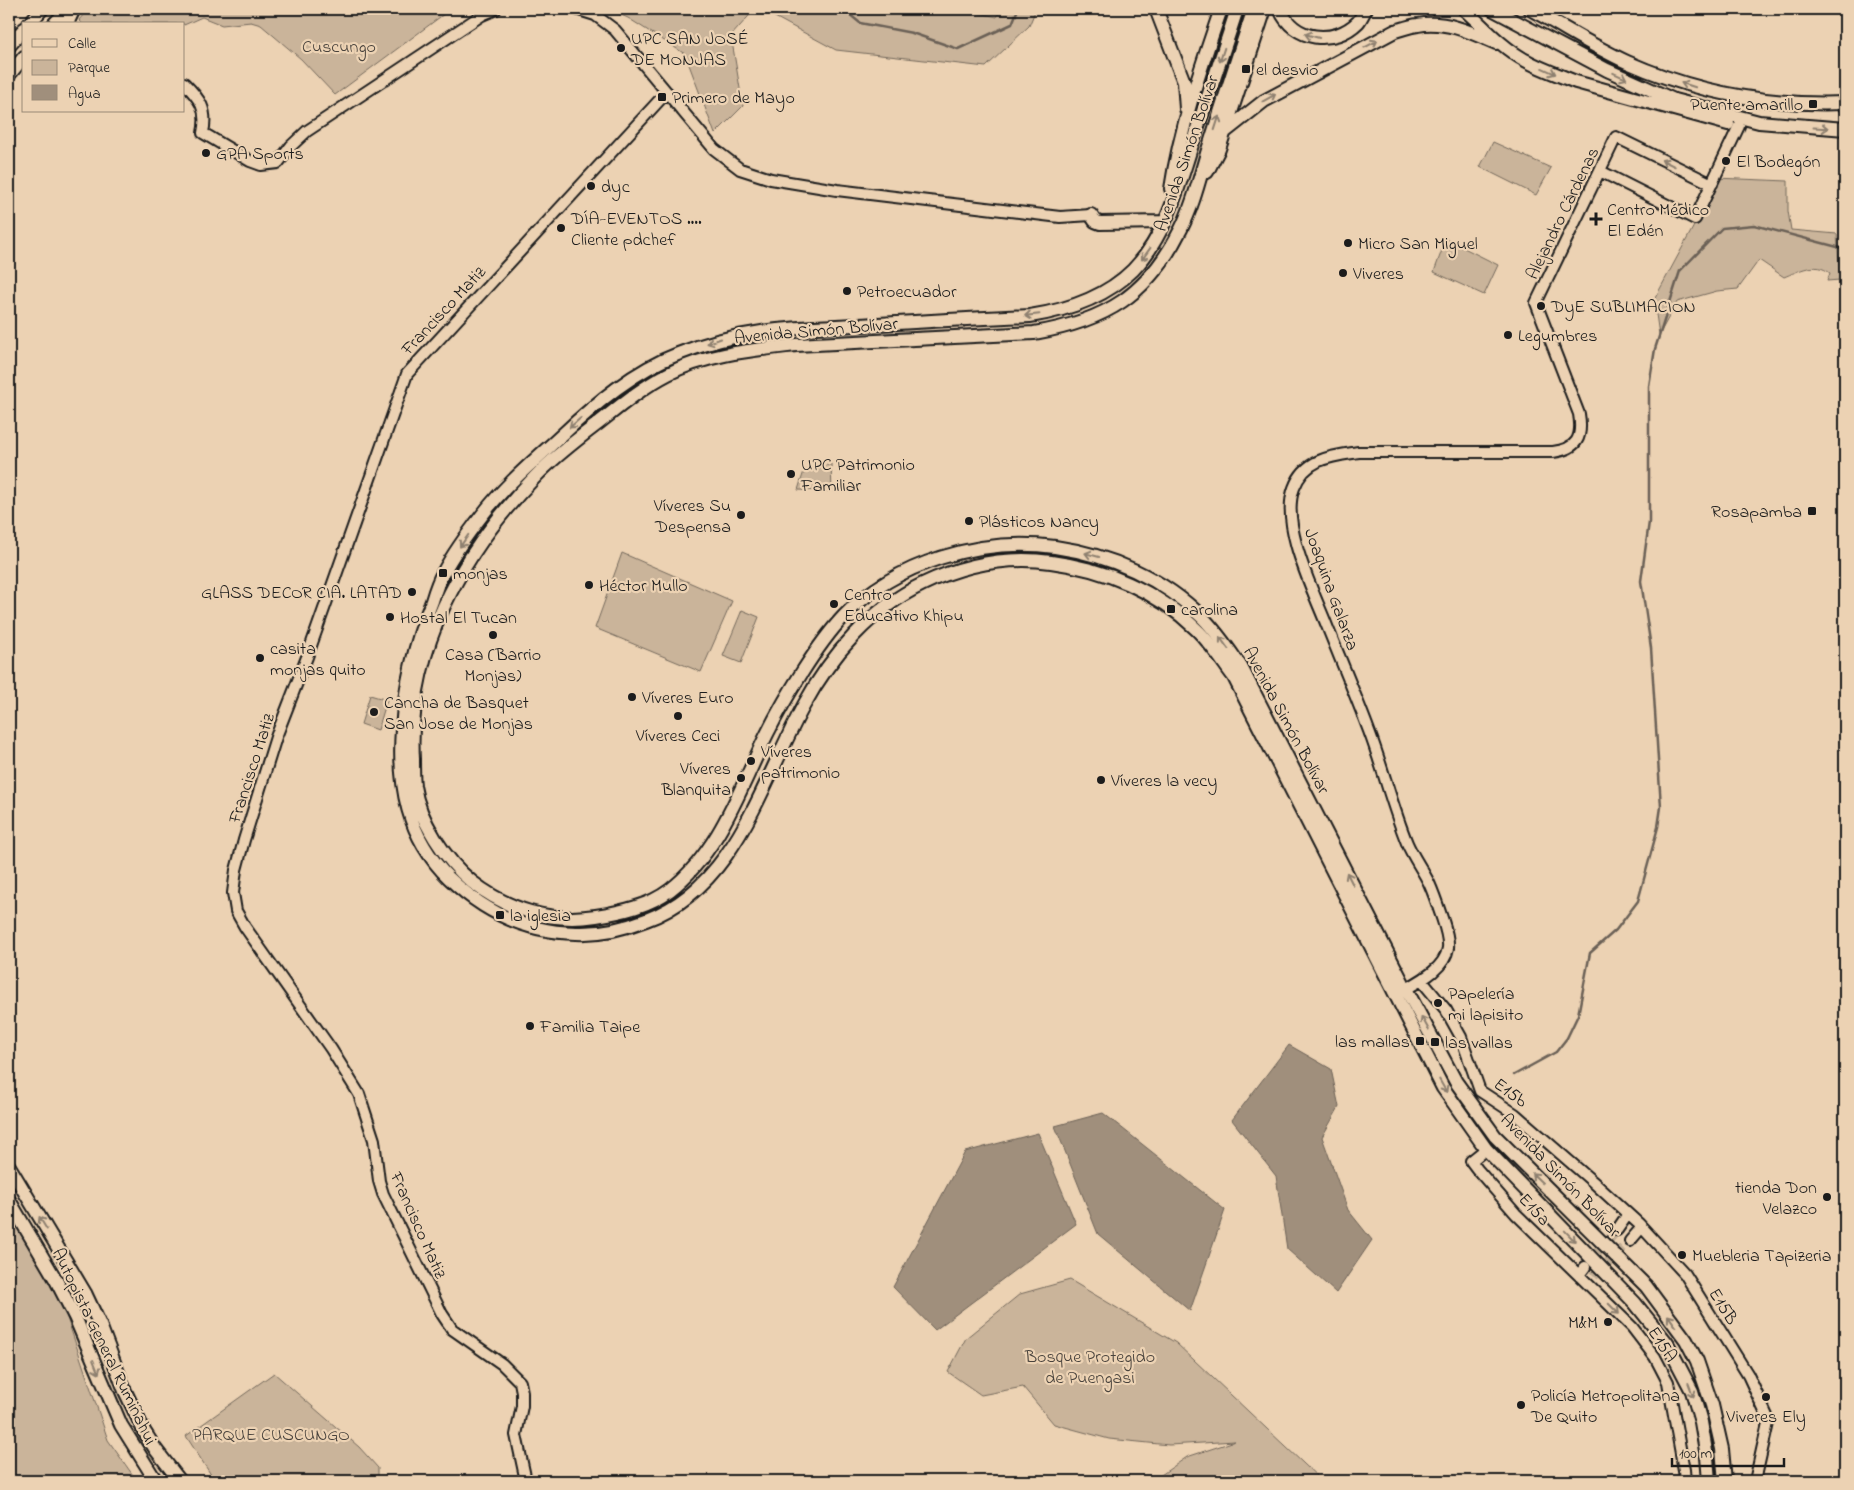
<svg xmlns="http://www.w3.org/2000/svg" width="1854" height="1490" viewBox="0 0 1854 1490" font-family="'Indie Flower',sans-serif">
  <rect width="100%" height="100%" fill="#ecd2b3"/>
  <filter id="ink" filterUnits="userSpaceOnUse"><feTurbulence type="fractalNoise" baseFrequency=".02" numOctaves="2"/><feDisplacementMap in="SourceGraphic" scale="10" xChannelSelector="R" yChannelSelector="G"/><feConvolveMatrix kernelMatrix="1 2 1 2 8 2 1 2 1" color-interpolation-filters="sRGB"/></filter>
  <g filter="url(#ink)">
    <path fill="#cab49a" stroke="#73685b" d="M88,9h355l1,5 -109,81 -34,-36 -40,-34 -10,-3 -29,3 -20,-8 -18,8v-1h-101l-4,-4z
      M608,9h147l-24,27 12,70 -28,28 -30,-80 -57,-36z
      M760,9h202l35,8 3,-8h36l-7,17 -43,41 -150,-17z
      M1493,142l58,26 -15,27 -56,-28z
      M1715,178l73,3v30l3,19 46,4 3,46 -13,1 3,-8c-15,-12 -31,-2 -46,4l-25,-17 -21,29 -21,2 -40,11 -18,33 -5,-35 41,-76z
      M1446,239l52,26 -14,30 -50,-23z
      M831,464l1,27 -34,-1 6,-19z
      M622,553l110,48 -31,71 -106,-44z
      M742,610l17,7 -18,46 -18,-7z
      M370,695l17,5 -9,30 -17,-6z
      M9,1213l54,93 45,134 29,41h-128v-91l4,-16 -4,-18z
      M1070,1280l106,63 146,138h-154l-7,-6 26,-18 48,-16 -66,4 -60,-6 -55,-15 -31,-37 -42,8 -33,-23 18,-34 54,-44z
      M274,1373l85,74 19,21v13h-163l-29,-45z"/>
    <path fill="#a08f7c" stroke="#6b6156" d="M1289,1045l42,24 8,38 -17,30 26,73 24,30 -36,53 -49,-44 -11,-73 -44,-56z
      M1103,1113l122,97 -35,101 -92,-77 -43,-108z
      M1038,1133l38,91 -141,106 -42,-43 72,-135z"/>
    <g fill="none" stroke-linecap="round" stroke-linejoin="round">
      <path stroke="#6b6156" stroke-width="2.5" d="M843,9l17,14 52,10 46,16 54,-25 6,-15
        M1514,1075l42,-23 11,-14 11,-23 12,-62 26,-23 22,-29 20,-74 3,-20 -10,-159 -10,-67 8,-59v-136l6,-37 25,-78 42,-43 32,-3 91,24"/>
      <path stroke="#c2ae95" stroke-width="10" stroke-dasharray="10 5" stroke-linecap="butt" d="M1588,1264l29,-34
        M1594,1276l36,-35"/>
      <defs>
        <path id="secondary" d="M576,9l19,6 20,15 99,119 26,20 31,10 66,11 223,27 31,-2
          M68,24l7,-15
          M184,83c16,16 24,26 19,50l47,28 11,4 17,-2 13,-17 16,-15 175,-116 14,-6
          M1600,171l95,48 44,-93
          M1422,981l24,29 15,27 19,54 35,23 77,67 47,43 46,50 63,101 19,41 1,7 -13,58
          M1406,989c16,-9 39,-21 42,-41 1,-10 -3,-21 -6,-30 -4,-12 -8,-24 -13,-35 -7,-14 -16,-26 -22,-40 -15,-37 -24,-75 -38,-112 -13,-35 -28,-70 -42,-105 -14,-36 -47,-101 -33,-138 11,-30 38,-32 65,-36h194c24,-3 30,-14 26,-38l-43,-111 80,-166 96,47
          M1486,1149l-15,12 6,8 39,45 116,113 23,30 13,25 16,88 1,11
          M1617,1230l11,-16
          M1630,1241l12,-14
          M1579,1275l6,-8
          M526,1481l-10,-46 6,-29v-14l-2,-10 -18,-18 -50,-35 -10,-15 -59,-120 -4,-13 -5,-41 -15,-46 -28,-45 -86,-122 -9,-16 -3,-18 3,-23 8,-30 32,-103 31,-80 100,-283 260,-282"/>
        <path id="highway" d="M1156,9l28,73 2,27
          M1237,9c-13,41 -27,82 -41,123 -15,46 -28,102 -63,138 -27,27 -65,40 -103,46 -50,2 -101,5 -152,8 -72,4 -131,2 -200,30 -43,16 -82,49 -116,81 -27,25 -56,49 -79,79 -14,18 -29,38 -40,59 -5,8 -8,18 -11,28 -17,42 -27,82 -30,128 -4,56 5,108 47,149 35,34 78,54 127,55 24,1 47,-4 70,-13 90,-33 116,-139 158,-215 27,-50 67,-96 119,-121 40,-19 84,-28 128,-22 54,7 106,29 145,67 15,14 26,32 38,48l209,411 43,61 149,154 32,40 25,48 9,31 6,35 2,24
          M1254,9c-16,47 -31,94 -46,141 -8,26 -14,54 -27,79 -33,66 -75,92 -147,104l-238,12c-43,5 -90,9 -128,29 -27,14 -49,33 -72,51 -21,16 -43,33 -61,52 -74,76 -128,174 -122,282 0,9 0,18 1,27 5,34 32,75 58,96 36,28 79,41 124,34 26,-4 53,-10 74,-26 50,-39 70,-102 97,-156 18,-36 49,-88 77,-118 52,-54 137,-79 211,-69 55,8 108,31 148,71 15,15 26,32 38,49l165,322 50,93 39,54 151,150 40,54 11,21 15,44 10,44 3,32
          M1280,9c13,32 54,37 78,13 3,-3 5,-9 8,-13
          M1464,9c19,17 38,39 61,51 16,9 34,15 51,22l152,42
          M1492,9l115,61 67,30 85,22 86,7
          M1530,9c32,17 64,38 97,53 70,31 142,44 218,41
          M29,24l13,-15
          M54,24l14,-15
          M9,46l15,-17
          M9,75l15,-18
          M1226,131l38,-30 131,-70c7,-2 15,-5 23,-6 27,-5 53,7 78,18
          M1207,172l12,-23 46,-140
          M1171,189c9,-61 30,-122 50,-180
          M1091,215l4,6 5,2 64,-1
          M9,1166l76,127 15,32 25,66 19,40 12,19 24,31
          M9,1200l47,80 19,37 46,108 35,56"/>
      </defs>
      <use href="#secondary" stroke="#1c1c1c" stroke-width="14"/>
      <use href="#highway" stroke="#1c1c1c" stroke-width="16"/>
      <use href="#secondary" stroke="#ecd2b3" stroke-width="10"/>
      <use href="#highway" stroke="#ecd2b3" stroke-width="12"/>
    </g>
    <defs><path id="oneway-shaft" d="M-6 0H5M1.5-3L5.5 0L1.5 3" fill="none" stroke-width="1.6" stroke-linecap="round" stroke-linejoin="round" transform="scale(1.25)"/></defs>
    <g stroke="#8e806f">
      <use href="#oneway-shaft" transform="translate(1312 36) rotate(-164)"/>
      <use href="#oneway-shaft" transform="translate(1371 44) rotate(-28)"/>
      <use href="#oneway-shaft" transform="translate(1222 55) rotate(108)"/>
      <use href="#oneway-shaft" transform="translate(1549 71) rotate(24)"/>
      <use href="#oneway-shaft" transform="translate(1620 76) rotate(25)"/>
      <use href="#oneway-shaft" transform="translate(1688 85) rotate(-162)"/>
      <use href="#oneway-shaft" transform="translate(1269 98) rotate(-29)"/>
      <use href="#oneway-shaft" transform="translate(1217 123) rotate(-72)"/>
      <use href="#oneway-shaft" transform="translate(1821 128) rotate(3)"/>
      <use href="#oneway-shaft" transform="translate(1668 163) rotate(-154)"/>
      <use href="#oneway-shaft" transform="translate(1146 254) rotate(126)"/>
      <use href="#oneway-shaft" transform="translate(1032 315) rotate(174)"/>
      <use href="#oneway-shaft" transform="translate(714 341) rotate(161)"/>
      <use href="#oneway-shaft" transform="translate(575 423) rotate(139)"/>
      <use href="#oneway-shaft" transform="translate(464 541) rotate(125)"/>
      <use href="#oneway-shaft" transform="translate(1092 555) rotate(-165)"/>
      <use href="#oneway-shaft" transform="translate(1224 643) rotate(-126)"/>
      <use href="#oneway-shaft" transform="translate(1350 879) rotate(-117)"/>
      <use href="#oneway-shaft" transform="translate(1425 1023) rotate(-119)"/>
      <use href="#oneway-shaft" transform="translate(1443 1086) rotate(60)"/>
      <use href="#oneway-shaft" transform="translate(1537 1178) rotate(-136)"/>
      <use href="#oneway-shaft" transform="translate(43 1223) rotate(-121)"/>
      <use href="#oneway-shaft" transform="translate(1570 1236) rotate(46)"/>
      <use href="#oneway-shaft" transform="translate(1614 1309) rotate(45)"/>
      <use href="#oneway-shaft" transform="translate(1672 1321) rotate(-126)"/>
      <use href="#oneway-shaft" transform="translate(96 1367) rotate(68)"/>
      <use href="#oneway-shaft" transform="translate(1691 1390) rotate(69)"/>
    </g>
  </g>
  <g fill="#1c1c1c" stroke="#ecd2b3" stroke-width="2">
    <circle cx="621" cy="48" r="5"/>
    <rect x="1241" y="64" width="10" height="10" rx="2.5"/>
    <rect x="657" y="92" width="10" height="10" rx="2.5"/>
    <rect x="1808" y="99" width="10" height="10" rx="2.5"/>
    <circle cx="206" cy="153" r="5"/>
    <circle cx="1726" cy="161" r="5"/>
    <circle cx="591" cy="186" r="5"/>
    <path d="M1593.5 211.5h5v5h5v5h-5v5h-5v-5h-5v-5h5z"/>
    <circle cx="561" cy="228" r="5"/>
    <circle cx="1348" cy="243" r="5"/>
    <circle cx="1343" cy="273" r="5"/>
    <circle cx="847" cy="291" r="5"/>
    <circle cx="1541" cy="306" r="5"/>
    <circle cx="1508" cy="335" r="5"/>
    <circle cx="791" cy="474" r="5"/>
    <rect x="1807" y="506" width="10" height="10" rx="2.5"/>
    <circle cx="741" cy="515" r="5"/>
    <circle cx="969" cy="521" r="5"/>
    <rect x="438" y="568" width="10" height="10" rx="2.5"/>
    <circle cx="589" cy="585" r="5"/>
    <circle cx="412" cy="592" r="5"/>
    <circle cx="834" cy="604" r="5"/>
    <rect x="1166" y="604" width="10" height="10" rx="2.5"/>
    <circle cx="390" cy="617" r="5"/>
    <circle cx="493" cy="635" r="5"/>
    <circle cx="260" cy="658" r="5"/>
    <circle cx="632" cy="697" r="5"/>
    <circle cx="374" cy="712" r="5"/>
    <circle cx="678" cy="716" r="5"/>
    <circle cx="751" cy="761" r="5"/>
    <circle cx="741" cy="778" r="5"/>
    <circle cx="1101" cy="780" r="5"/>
    <rect x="495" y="910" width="10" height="10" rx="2.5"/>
    <circle cx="1438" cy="1003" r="5"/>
    <circle cx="530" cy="1026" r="5"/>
    <rect x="1415" y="1036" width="10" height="10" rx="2.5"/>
    <rect x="1430" y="1037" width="10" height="10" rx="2.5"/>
    <circle cx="1827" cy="1197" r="5"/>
    <circle cx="1682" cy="1255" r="5"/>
    <circle cx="1608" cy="1322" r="5"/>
    <circle cx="1766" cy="1397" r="5"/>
    <circle cx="1521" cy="1405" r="5"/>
  </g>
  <g text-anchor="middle" stroke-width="4.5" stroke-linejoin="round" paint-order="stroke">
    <g font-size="18" fill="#1c1c1c" stroke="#ecd2b3" text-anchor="start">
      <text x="631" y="44">UPC SAN JOSÉ<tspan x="631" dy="21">DE MONJAS</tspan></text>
      <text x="1256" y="75">el desvio</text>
      <text x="672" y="103">Primero de Mayo</text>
      <text x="1803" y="110" text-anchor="end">Puente amarillo</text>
      <text x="216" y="159">GPA Sports</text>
      <text x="1736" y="167">El Bodegón</text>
      <text x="601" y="192">dyc</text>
      <text x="1607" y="215">Centro Médico<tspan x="1607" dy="21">El Edén</tspan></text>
      <text x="571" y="224">DÍA-EVENTOS ....<tspan x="571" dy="21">Cliente pdchef</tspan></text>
      <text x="1358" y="249">Micro San Miguel</text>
      <text x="1353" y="279">Viveres</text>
      <text x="857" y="297">Petroecuador</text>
      <text x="1551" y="312">DyE SUBLIMACION</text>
      <text x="1518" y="341">Legumbres</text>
      <text x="801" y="470">UPC Patrimonio<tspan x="801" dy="21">Familiar</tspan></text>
      <text x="731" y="511" text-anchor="end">Víveres Su<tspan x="731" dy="21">Despensa</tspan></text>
      <text x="1802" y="517" text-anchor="end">Rosapamba</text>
      <text x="979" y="527">Plásticos Nancy</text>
      <text x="453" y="579">monjas</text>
      <text x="599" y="591">Héctor Mullo</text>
      <text x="402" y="598" text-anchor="end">GLASS DECOR CIA. LATAD</text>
      <text x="844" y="600">Centro<tspan x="844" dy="21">Educativo Khipu</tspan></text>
      <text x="1181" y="615">carolina</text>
      <text x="400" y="623">Hostal El Tucan</text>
      <text x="270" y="654">casita<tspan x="270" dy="21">monjas quito</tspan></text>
      <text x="493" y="660" text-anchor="middle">Casa (Barrio<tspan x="493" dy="21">Monjas)</tspan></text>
      <text x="642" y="703">Víveres Euro</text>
      <text x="384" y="708">Cancha de Basquet<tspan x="384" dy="21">San Jose de Monjas</tspan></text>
      <text x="678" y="741" text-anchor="middle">Víveres Ceci</text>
      <text x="761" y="757">Víveres<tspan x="761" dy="21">patrimonio</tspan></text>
      <text x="731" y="774" text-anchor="end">Víveres<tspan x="731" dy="21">Blanquita</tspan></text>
      <text x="1111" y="786">Víveres la vecy</text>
      <text x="510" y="921">la iglesia</text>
      <text x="1448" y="999">Papelería<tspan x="1448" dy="21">mi lapisito</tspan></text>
      <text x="540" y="1032">Familia Taipe</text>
      <text x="1410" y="1047" text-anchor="end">las mallas</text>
      <text x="1445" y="1048">las vallas</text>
      <text x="1817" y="1193" text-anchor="end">tienda Don<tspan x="1817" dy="21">Velazco</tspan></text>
      <text x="1692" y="1261">Muebleria Tapizeria</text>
      <text x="1598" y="1328" text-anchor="end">M&amp;M</text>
      <text x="1531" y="1401">Policía Metropolitana<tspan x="1531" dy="21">De Quito</tspan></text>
      <text x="1766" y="1422" text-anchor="middle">Viveres Ely</text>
    </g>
    <g font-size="18" fill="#48423c" stroke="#ecd2b3">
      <text x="339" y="52">Cuscungo</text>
      <text x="1090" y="1362">Bosque Protegido<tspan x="1090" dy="21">de Puengasi</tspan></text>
      <text x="271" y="1440">PARQUE CUSCUNGO</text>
    </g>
    <g font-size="18" fill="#1c1c1c" stroke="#ecd2b3">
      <text transform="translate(1186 153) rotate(-71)" y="6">Avenida Simón Bolívar</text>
      <text transform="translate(1562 213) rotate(-64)" y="6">Alejandro Cárdenas</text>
      <text transform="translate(443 310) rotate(-47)" y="6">Francisco Matiz</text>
      <text transform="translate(816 330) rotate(-5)" y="6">Avenida Simón Bolívar</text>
      <text transform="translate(1332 589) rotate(70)" y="6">Joaquina Galarza</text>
      <text transform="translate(1287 720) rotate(62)" y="6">Avenida Simón Bolívar</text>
      <text transform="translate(251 768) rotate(-72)" y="6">Francisco Matiz</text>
      <text transform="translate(1511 1092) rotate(36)" y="6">E15b</text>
      <text transform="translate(1561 1175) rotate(46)" y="6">Avenida Simón Bolívar</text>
      <text transform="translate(1535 1209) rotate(47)" y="6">E15a</text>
      <text transform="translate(419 1225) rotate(66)" y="6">Francisco Matiz</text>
      <text transform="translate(1724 1306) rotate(58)" y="6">E15B</text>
      <text transform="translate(1663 1344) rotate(56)" y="6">E15A</text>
      <text transform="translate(105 1346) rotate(64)" y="6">Autopista General Rumiñahui</text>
    </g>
  </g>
  <rect width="1854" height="1490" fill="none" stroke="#ecd2b3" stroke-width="30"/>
  <rect x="15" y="15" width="1824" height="1460" fill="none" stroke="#1c1c1c" stroke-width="2" filter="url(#ink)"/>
  <rect x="22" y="22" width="162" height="90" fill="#ecd2b3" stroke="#998977"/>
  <rect x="32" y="39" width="25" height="8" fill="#ecd2b3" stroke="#998977"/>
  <text x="68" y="48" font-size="15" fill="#1c1c1c">Calle</text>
  <rect x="32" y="60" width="25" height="15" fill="#cab49a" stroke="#998977"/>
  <text x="68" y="72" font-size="15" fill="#1c1c1c">Parque</text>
  <rect x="32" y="85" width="25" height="15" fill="#a08f7c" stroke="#998977"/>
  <text x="68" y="98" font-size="15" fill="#1c1c1c">Agua</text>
  <path d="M1672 1458v8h112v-8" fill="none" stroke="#1c1c1c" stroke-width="2.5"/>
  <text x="1679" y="1458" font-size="15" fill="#1c1c1c" stroke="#ecd2b3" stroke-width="4" paint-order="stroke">100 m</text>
</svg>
